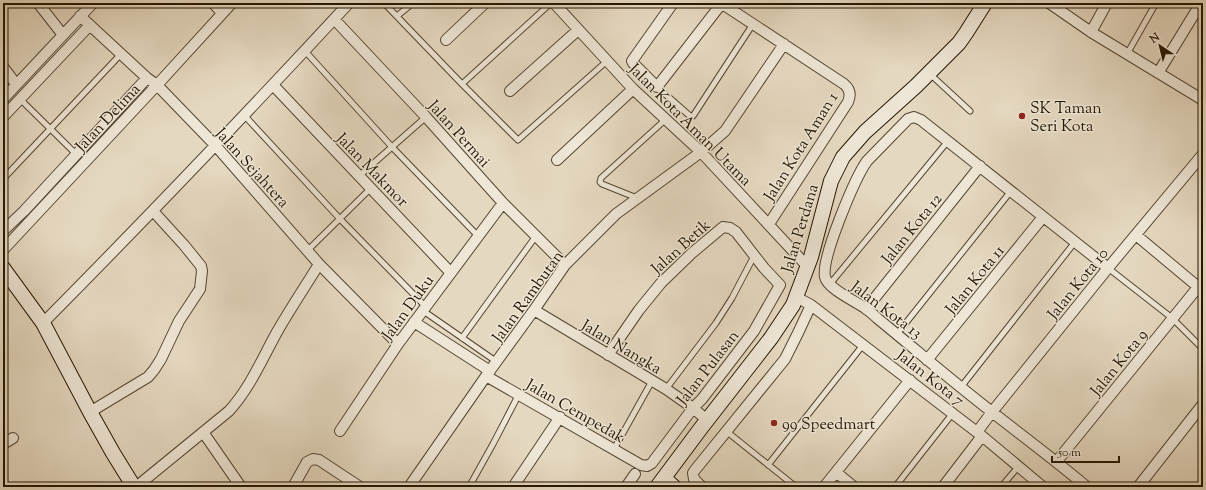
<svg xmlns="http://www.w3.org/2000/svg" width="1206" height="490" viewBox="0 0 1206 490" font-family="'Sorts Mill Goudy',serif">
  <rect width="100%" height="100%" fill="#e5d8c0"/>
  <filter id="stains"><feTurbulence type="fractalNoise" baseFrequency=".005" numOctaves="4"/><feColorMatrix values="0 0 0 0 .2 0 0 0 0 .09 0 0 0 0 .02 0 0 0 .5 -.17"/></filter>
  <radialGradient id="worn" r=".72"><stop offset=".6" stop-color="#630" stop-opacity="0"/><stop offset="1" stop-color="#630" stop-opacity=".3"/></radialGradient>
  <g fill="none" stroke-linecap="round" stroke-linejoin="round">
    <defs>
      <path id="lane" d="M384,3l78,81 56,56 89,-79
        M397,16l16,-13
        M305,51l87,96 86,89
        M1127,54l29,-51
        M930,74l40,37
        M462,84l89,-81
        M657,87l33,29h3l60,-92
        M1198,97l5,-8
        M20,99l56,55
        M244,115l96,104 85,87
        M359,176l67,-59
        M3,179l118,-125
        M637,198l-35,-14 -2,-2 1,-4 64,-58
        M307,251l64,-63
        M1108,268l64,50 31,31
        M830,284l118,-143
        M422,310l75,52
        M897,334l114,-143
        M462,338l74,-102
        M961,387l114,-145
        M666,389l50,-66 16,-25 22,-42
        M726,431l70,56
        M614,449l38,-68
        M768,465l95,-120
        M469,487l24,-43 26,-50
        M895,487l58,-74
        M1001,487l17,-20"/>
      <path id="street" d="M38,3l25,32
        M213,3l9,10
        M554,3l79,86 68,63 106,114
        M673,3l-41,58 1,2 24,24 65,-84
        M721,3l123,81c6,5 7,11 4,18l-79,122
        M1049,3l42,29 112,68
        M80,16l67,62 10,7 58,60 104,119 79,80
        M334,19l92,98 77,86 62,62
        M1091,32l16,-29
        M446,40l39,-37
        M3,67l13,17
        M1158,73l43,-70
        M273,85l178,188
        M510,91l68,-61
        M3,99l90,-96
        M3,117l87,-92
        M557,160l76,-71
        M3,231l21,-20 123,-133
        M1136,235l67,56
        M3,250l154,-165 75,-82
        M796,297l15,8 171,131 61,51
        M866,309l114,-143
        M534,310l132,79 27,19 14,12
        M414,322l76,49
        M43,323c104,-105 206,-212 306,-320
        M927,360l116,-143
        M486,376l155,89 6,1 5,-3 41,-55 9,-9 52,-68 26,-46 -16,-17 -28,-36 -6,-4 -7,-1 -31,26 -31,30 -22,27 -31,45
        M90,412l58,-35 6,-7 7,-11 18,-38 21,-32 2,-18 -1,-5 -17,-21 -31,-34
        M340,431l58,-87 105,-141
        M203,432l38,55
        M977,432l15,-20 116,-144 95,-114
        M3,444l10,-6
        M1057,461l146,-180
        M836,472l18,15
        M136,487l93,-76c21,-23 33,-52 48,-79 13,-23 28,-45 42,-68
        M293,487l14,-25 6,-3 6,1 41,27
        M409,487l77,-111 48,-66 31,-45 51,-51 85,-62 24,-21 59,-87
        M513,487l47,-70
        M626,487l9,-13
        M702,487l-8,-8 -1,-6 2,-3 90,-111 13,-26 13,-28
        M824,487l86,-107
        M943,487l39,-51
        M1087,487c-31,-26 -63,-50 -95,-75 -39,-30 -77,-63 -115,-94 -4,-4 -8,-7 -12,-10 -10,-7 -37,-19 -40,-31 -4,-19 30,-99 42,-116l41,-42 6,-2 7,3 187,148
        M1138,487l65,-83"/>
      <path id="secondary" d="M3,268l40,55 47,89 23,41 21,34
        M664,478l10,9
        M657,487l44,-59 70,-90 22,-33 18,-48 20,-76 12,-24 22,-25 51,-46 43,-43 7,-10 19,-30"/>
    </defs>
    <use href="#lane" stroke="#544631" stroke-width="7"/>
    <use href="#street" stroke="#544631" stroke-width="12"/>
    <use href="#secondary" stroke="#241601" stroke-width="16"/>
    <use href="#lane" stroke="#eee6d6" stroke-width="5"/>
    <use href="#street" stroke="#eee6d6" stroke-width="10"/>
    <use href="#secondary" stroke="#eee6d6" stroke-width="14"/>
  </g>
  <g fill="#8f2418" stroke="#eee6d6" stroke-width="1.5">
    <circle cx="1022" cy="116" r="4"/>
    <circle cx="774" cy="423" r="4"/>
  </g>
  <g text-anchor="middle" stroke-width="3" stroke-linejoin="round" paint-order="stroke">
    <g font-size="16" fill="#241601" stroke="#eee6d6" text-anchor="start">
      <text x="1030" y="113">SK Taman<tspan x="1030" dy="18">Seri Kota</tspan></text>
      <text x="782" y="429">99 Speedmart</text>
    </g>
    <g font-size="16" fill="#241601" stroke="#eee6d6">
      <text transform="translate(107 117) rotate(-47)" y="6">Jalan Delima</text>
      <text transform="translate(691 124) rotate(45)" y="6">Jalan Kota Aman Utama</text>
      <text transform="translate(460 133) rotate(48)" y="6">Jalan Permai</text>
      <text transform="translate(800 146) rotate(-58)" y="6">Jalan Kota Aman 1</text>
      <text transform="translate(253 167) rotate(48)" y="6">Jalan Sejahtera</text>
      <text transform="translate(373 169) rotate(46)" y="6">Jalan Makmor</text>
      <text transform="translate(799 228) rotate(-73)" y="6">Jalan Perdana</text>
      <text transform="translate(911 228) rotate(-51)" y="6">Jalan Kota 12</text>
      <text transform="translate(680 246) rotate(-42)" y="6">Jalan Betik</text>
      <text transform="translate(974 279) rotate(-51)" y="6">Jalan Kota 11</text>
      <text transform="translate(1077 283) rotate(-51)" y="6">Jalan Kota 10</text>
      <text transform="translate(527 296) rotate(-54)" y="6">Jalan Rambutan</text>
      <text transform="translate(407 307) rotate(-54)" y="6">Jalan Duku</text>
      <text transform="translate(887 309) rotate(37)" y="6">Jalan Kota 13</text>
      <text transform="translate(622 346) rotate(31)" y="6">Jalan Nangka</text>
      <text transform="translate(1118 362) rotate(-51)" y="6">Jalan Kota 9</text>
      <text transform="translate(707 367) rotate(-52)" y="6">Jalan Pulasan</text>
      <text transform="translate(931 377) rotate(38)" y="6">Jalan Kota 7</text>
      <text transform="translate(576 410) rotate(30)" y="6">Jalan Cempedak</text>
    </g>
  </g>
  <rect width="1206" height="490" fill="none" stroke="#e5d8c0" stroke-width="16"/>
  <rect x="4" y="4" width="1198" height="482" fill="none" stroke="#241601" stroke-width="2"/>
  <rect x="8" y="8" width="1190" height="474" fill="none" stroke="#241601"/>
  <g transform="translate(1160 46) rotate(325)" stroke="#eee6d6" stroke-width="3" paint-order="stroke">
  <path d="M0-3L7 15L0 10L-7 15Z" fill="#241601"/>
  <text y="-6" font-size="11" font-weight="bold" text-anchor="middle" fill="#241601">N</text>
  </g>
  <path d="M1052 456v6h67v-6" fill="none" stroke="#241601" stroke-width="2"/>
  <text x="1058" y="456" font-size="12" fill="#241601" stroke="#eee6d6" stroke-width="3" paint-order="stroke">50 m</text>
  <rect width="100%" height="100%" filter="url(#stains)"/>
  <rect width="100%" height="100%" fill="url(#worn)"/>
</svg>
